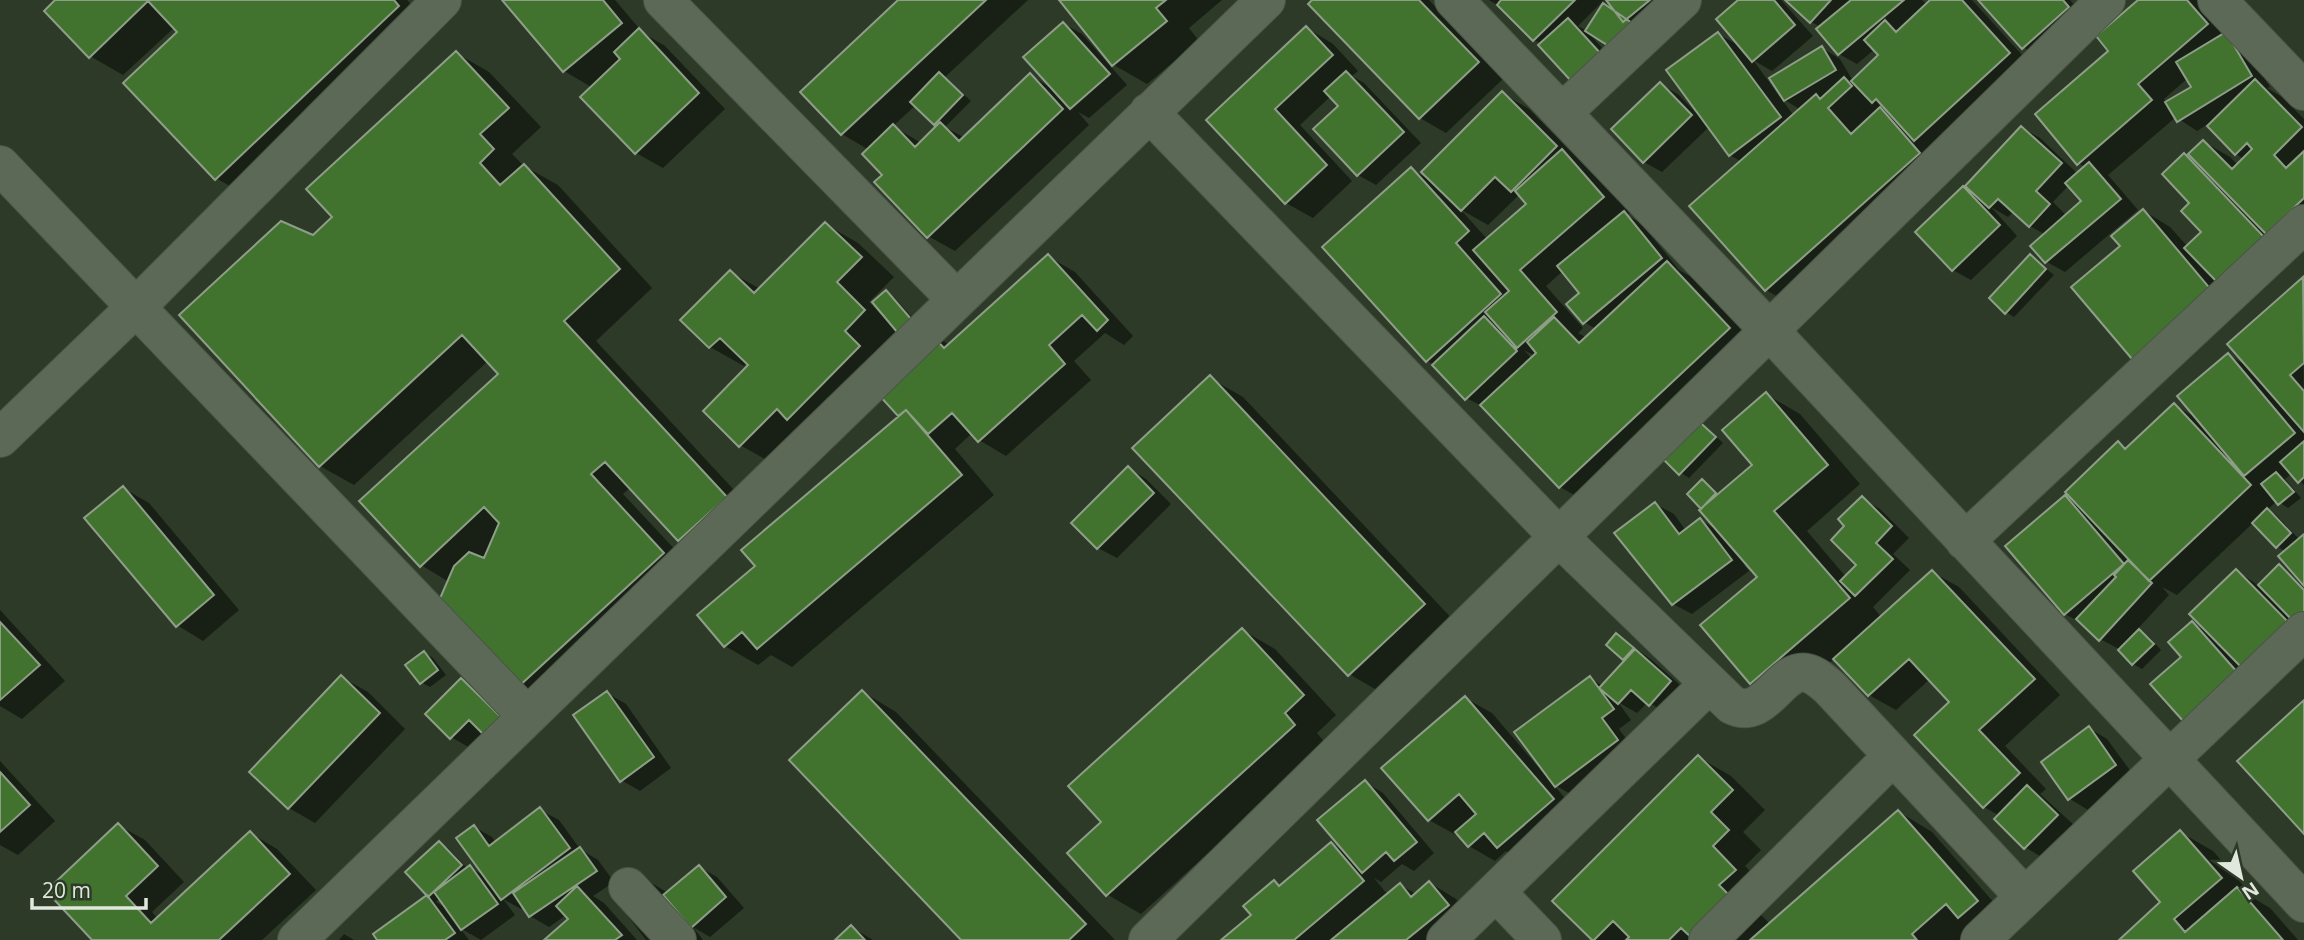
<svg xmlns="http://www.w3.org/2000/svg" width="2304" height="940" font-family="'Open Sans',sans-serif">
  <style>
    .shadow { fill: #0007; fill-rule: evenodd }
    .building { fill: #42732e; stroke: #8e9e89; stroke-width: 2 }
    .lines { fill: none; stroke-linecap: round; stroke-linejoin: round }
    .minor-casing { stroke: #4a5546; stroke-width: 40 }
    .minor { stroke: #5b6956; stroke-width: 38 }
  </style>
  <rect width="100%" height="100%" fill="#2d3a28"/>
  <path class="shadow" d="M57 0H407L431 25 249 197 216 178 179 32 175 27 123 75 90 56Z
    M505 0H615L643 33 665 46 725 109 663 168 636 153 583 97 593 88 564 71Z
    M901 0H1028L945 77 971 101 945 127 965 138 1030 75 1053 89 1064 24 1082 34 1127 85 1089 118 1078 112 1089 125 955 251 928 236 869 150 842 134ZM916 105 939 126 921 143 893 126Z
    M1061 0H1222L1189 28 1199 41 1147 84 1114 65Z
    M1315 0H1429L1504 78 1446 133 1420 118Z
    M1489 0H1604L1578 26 1587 31 1619 67 1542 44 1534 40 1504 9Z
    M1608 0H1682L1642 31 1620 16Z
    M1741 0H1781L1813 36 1772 71 1753 60 1794 116 1801 110 1780 97 1822 48 1840 59 1853 81 1881 55 1875 49 1857 64 1839 54 1821 27 1811 22 1788 0H1922L1927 5 1932 0H1972L2035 69 1799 309 1766 290 1742 162 1730 155 1709 127 1662 172 1644 162 1660 84 1679 95 1696 113 1698 111 1718 34 1742 47Z
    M1981 0H2070L2086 18 2041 58 2023 47Z
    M2141 0H2199L2244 45 2270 87 2267 88 2282 97 2304 119V238L2215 280 2238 307 2122 246 2144 211 2170 227 2188 247 2204 232 2191 203 2184 155 2198 163 2204 142 2230 157 2238 165 2244 159 2236 154 2208 124 2197 131 2176 117 2108 175 2138 210 2065 272 2047 262 2033 246 2046 235 2030 226 2014 211 2008 217 1991 207 2017 236 1971 280 1953 270 1963 188 1976 195 2022 128 2040 138 2078 174 2085 167 2078 163 2111 51ZM2188 78 2193 88 2167 103 2164 99ZM2069 185 2084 202 2067 216 2053 202Z
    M1307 28 1333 44 1358 71 1352 76 1364 83 1421 143 1376 185 1358 175 1341 106 1331 96 1300 125 1352 181 1313 218 1286 203 1209 120Z
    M456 53 489 72 541 127 512 154 524 166 558 185 652 288 596 341 759 517 713 559 679 540 631 487 623 494 696 572 551 706 518 687 449 582 421 565 500 374 488 361 354 485 320 466 313 237 334 217Z
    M1502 93 1529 109 1582 163 1589 167 1630 213 1627 215 1642 224 1679 270 1700 282 1762 348 1594 506 1560 487 1486 408 1466 398 1435 365 1427 361 1411 169 1431 181ZM1519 195 1528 204 1488 240 1460 209 1488 225ZM1563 271 1581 293 1584 322 1596 329 1587 338 1578 333 1583 328 1546 286ZM1524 350 1535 356 1532 359Z
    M825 224 858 243 894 277 869 302 881 314 887 292 895 298 919 325 897 330 877 350 891 365 928 332 950 345 1049 257 1075 272 1133 336 1124 345 1105 333 1074 361 1091 380 1006 456 979 440 972 433 955 449 994 495 792 667 771 655 758 665 725 646 699 616 757 567 900 416 873 386 774 464 740 445 750 365 747 362 744 366 710 347 683 320 730 272 760 289Z
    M2030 256 2054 275 2014 317 2006 312Z
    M2303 279 2304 485 2292 473 2285 479 2301 498 2288 508 2277 501 2267 510 2276 515 2300 540 2304 536V583L2286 552 2277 546 2254 522 2177 595 2162 587 2169 595 2131 636 2133 638 2140 632 2149 637 2161 650 2142 669 2133 664 2119 649 2100 639 2085 625 2065 614V497L2078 505 2118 443 2128 449 2174 405 2195 417 2228 355 2249 367 2229 344Z
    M1210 378 1243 397 1457 624 1382 693 1349 674Z
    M1767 395 1800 414 1860 484 1807 531 1846 577 1858 565 1847 526 1862 499 1880 509 1909 538 1893 554 1910 570 1873 607 1882 618 1932 572 1959 587 2060 695 2005 746 2046 789 2040 794 2075 826 2043 858 2025 847 2000 816 1984 807 1917 735 1952 702 1930 679 1896 710 1869 695 1835 658 1784 702 1751 683 1759 577 1747 563 1744 565 1749 571 1692 614 1673 604 1655 504 1674 514 1686 531 1701 520 1717 530 1702 511 1703 481 1720 495 1755 465Z
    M1693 418 1702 423 1723 443 1689 478 1681 473Z
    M1128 468 1146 479 1171 504 1117 558 1098 548 1073 523Z
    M123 488 149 503 239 610 203 641 177 625Z
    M2279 567 2288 572 2304 588V626L2255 684 2183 657 2192 623 2207 632 2237 571 2259 586Z
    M0 610 65 681 22 719 0 706Z
    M1242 630 1275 649 1336 715 1317 733 1327 745 1141 914 1108 895 1069 853 1104 822Z
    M1617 635 1653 661 1689 693 1669 715 1648 702 1637 713 1618 702 1631 720 1619 729 1635 751 1574 796 1553 784 1579 815 1524 862 1506 851 1495 861 1469 846 1458 833 1456 835 1429 820 1465 698 1492 713 1545 775 1590 678 1603 686 1627 660 1624 658Z
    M425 653 433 658 446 675 430 687 421 682Z
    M341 677 368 692 405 729 315 823 289 808Z
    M462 680 480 690 518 728 470 748 451 737Z
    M863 692 896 712 1115 940H964Z
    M607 693 626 704 671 768 640 791 621 780Z
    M2089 728 2107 739 2134 776 2088 810 2070 799 2043 762Z
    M1698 757 1731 776 1765 810 1743 832 1761 850 1745 866 1768 889 1751 905 1770 924 1899 812 1932 832 2010 921 1975 926 1959 940H1594L1555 901Z
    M0 761 55 821 18 855 0 845Z
    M1365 782 1383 793 1434 853 1414 871 1402 864 1381 882 1374 878 1388 895 1400 885 1416 894 1430 883 1456 899 1474 921 1451 940H1223L1253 915 1274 882 1281 886 1331 844 1347 853Z
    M540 810 559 820 580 849 598 860 614 882 593 896 604 903 637 940H547L570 919 566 915 549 927 530 916 524 906 521 909 503 899 515 915 481 940 460 928 469 940H380L375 934 430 895 408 872 439 843 448 848 468 869 470 868 487 877 474 827 492 837 496 843ZM440 898 448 909 436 902Z
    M118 825 145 840 184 882 152 912 158 919 250 833 277 849 316 890 262 940H95Z
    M2180 832 2213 851 2255 899 2270 908 2298 940H2121L2163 902Z
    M699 867 717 877 744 908 710 937 693 927 703 940H646L618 903 648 881 668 893Z
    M851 927 873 940H838Z
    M344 934 354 940H339Z"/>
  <path class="building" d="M55 0H394L399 6 215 180 123 83 177 32 148 1 89 58 44 11Z
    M502 0H603L622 23 563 72Z
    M898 0H986L841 135 800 92Z
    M1059 0H1166L1156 8 1167 21 1112 66Z
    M1312 0H1419L1479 62 1419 119 1308 4Z
    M1501 0H1575L1533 41 1497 5Z
    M1606 0H1650L1623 22Z
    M1738 0H1774L1795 25 1752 62 1716 19Z
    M1785 0H1831L1810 23Z
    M1851 0H1904L1838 55 1816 29Z
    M1930 0H1962L2010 53 1914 141 1876 99 1872 103 1851 81 1878 55 1864 40 1885 20 1896 32Z
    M1978 0H2063L2069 7 2022 49Z
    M2138 0H2187L2208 24 2138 84 2152 100 2077 165 2035 114 2108 51 2096 36Z
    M1603 3 1632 23 1615 50 1585 31Z
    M1568 18 1602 55 1572 82 1538 45Z
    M1063 22 1110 74 1070 109 1023 57Z
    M1306 26 1333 55 1275 109 1327 165 1285 204 1206 120Z
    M639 28 699 93 635 154 580 97 620 59 614 52Z
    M1718 32 1781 117 1729 156 1666 70Z
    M2226 32 2252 76 2177 122 2165 102 2191 87 2176 62Z
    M1822 46 1836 70 1784 101 1769 78Z
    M456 51 509 108 480 134 494 149 480 163 500 185 524 164 620 269 564 321 727 497 678 541 605 462 591 474 664 553 517 688 438 603 454 566 469 552 484 558 499 523 484 507 420 567 359 501 498 374 462 335 319 467 179 315 281 221 313 235 332 217 306 189Z
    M1346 71 1404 132 1357 176 1313 129 1338 106 1324 91Z
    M939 72 963 95 934 125 910 102Z
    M1030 73 1063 109 927 238 874 182 882 175 862 154 893 124 915 147 940 122 959 141Z
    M1844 77 1852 86 1828 108 1851 134 1880 107 1920 153 1765 291 1689 206 1816 94 1820 99Z
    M2255 79 2302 127 2274 155 2286 168 2304 151V198L2266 234 2188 154 2203 140 2232 169 2252 149 2247 143 2235 155 2207 126Z
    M1660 82 1692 115 1643 163 1611 129Z
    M1502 91 1557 146 1511 192 1495 177 1461 211 1421 172Z
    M2021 126 2062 163 2036 191 2050 204 2029 227 1998 199 1989 208 1965 186Z
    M1562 149 1604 197 1520 270 1557 312 1517 348 1485 312 1509 291 1473 250 1526 204 1515 191Z
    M2184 153 2265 238 2218 283 2184 248 2201 232 2181 211 2189 203 2162 174Z
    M2089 162 2121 199 2045 263 2030 246 2081 201 2065 183Z
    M1411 167 1469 231 1456 243 1501 294 1426 362 1322 247Z
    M1963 186 2000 225 1952 271 1915 232Z
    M2143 209 2213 292 2132 359 2071 287 2120 246 2111 236Z
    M1624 211 1662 258 1583 324 1566 304 1579 293 1557 266Z
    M825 222 862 257 837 282 865 310 845 331 860 346 787 420 777 409 739 447 703 411 748 365 720 338 709 348 680 320 730 270 754 293Z
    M1048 254 1108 320 1097 331 1082 315 1049 345 1065 364 978 442 952 413 928 434 906 410 898 416 868 383 927 330 944 348Z
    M2030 254 2046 269 2005 314 1989 298Z
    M1667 261 1730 328 1559 488 1480 405 1536 353 1527 342 1554 317 1579 343Z
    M2303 277 2304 363 2290 375 2304 391V432L2227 344Z
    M886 290 911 319 897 332 872 302Z
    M1484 316 1517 351 1465 400 1432 365Z
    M2228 353 2295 433 2244 476 2177 396Z
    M1210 375 1425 604 1348 676 1132 448Z
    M1766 392 1828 465 1774 511 1850 598 1750 684 1700 625 1757 577 1699 510 1752 465 1722 430Z
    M2174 403 2251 485 2149 581 2065 492 2118 441 2125 449Z
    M906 410 962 475 757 649 742 632 724 647 697 615 755 566 741 550Z
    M1693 416 1716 437 1679 475 1657 453Z
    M2304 441V477L2298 483 2280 462Z
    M1128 466 1154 493 1097 549 1071 523Z
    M2276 472 2294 492 2278 505 2261 484Z
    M1702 479 1716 493 1701 509 1687 494Z
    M123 486 214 595 176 627 84 518Z
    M2065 495 2124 564 2064 615 2005 546Z
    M1862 496 1892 526 1876 543 1893 559 1855 596 1840 581 1856 565 1831 540 1844 526 1838 519Z
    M1655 502 1679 534 1700 518 1732 560 1672 605 1614 533Z
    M2267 508 2291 533 2276 548 2252 523Z
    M2304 534V586L2278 556Z
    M2128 560 2152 583 2099 641 2076 619 2116 577 2114 575Z
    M2279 564 2304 590V618L2297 625 2258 585Z
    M2236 569 2292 626 2245 671 2189 614Z
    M1932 570 2035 679 1979 730 2020 773 1983 808 1914 735 1949 702 1909 659 1868 696 1833 659Z
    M2192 621 2238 673 2184 722 2150 684 2181 657 2168 642Z
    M0 622 40 665 0 700Z
    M1242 628 1304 695 1285 713 1295 725 1106 896 1067 853 1101 822 1068 786Z
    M2139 629 2154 644 2132 665 2118 650Z
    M1616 633 1634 648 1623 660 1606 645Z
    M1635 649 1671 681 1649 706 1631 690 1618 704 1599 688Z
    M424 651 438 670 420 684 405 665Z
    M341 675 380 713 288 809 249 772Z
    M1590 676 1614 709 1602 718 1618 740 1555 787 1514 732Z
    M461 678 501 717 483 734 469 720 450 739 425 714Z
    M862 690 1086 924 1069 940H961L789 760Z
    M607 691 654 757 620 782 573 715Z
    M1465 696 1554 799 1497 848 1484 833 1468 847 1455 832 1476 814 1459 794 1428 821 1381 768Z
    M2304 700V834L2237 761Z
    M2089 726 2116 765 2068 800 2041 762Z
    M1698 755 1733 790 1711 812 1729 830 1713 846 1736 870 1719 885 1736 902 1694 940 1681 928 1669 940H1626L1629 937 1613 921 1594 940H1592L1552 901Z
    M0 772 30 805 0 832Z
    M1365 780 1417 842 1394 861 1386 852 1362 873 1317 820Z
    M2027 785 2058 815 2024 849 1994 819Z
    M540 807 570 848 501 900 456 838 474 825 489 846Z
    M1898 810 1978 901 1958 918 1946 904 1912 934 1917 940H1750Z
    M118 823 158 866 126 896 151 923 250 831 290 874 219 940H92L46 891Z
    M2180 830 2222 878 2174 919 2185 932 2237 887 2283 940H2119L2160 902 2133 871Z
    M439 841 462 865 428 897 405 872Z
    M1331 842 1364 881 1294 940H1221L1251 915 1243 906 1274 880 1279 886Z
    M580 847 597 871 529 917 513 893Z
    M470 865 498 904 461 930 434 892Z
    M699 865 726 897 691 928 663 895Z
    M1429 881 1449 905 1406 940H1331L1400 883 1411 897Z
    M577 886 622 935 615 940H544L568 919 556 906Z
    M427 895 455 933 445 940H377L373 934Z
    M851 925 865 940H835Z"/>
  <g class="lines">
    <g class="minor-casing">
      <path id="minor" d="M663 0 956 299
        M1454 0 1770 331 2304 903
        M2217 0 2304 91
        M1149 112 1559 537 1732 705C1765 722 1780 667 1807 673 1816 675 1824 683 1830 688L2025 897
        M1563 112 1682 0
        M0 165 527 716
        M0 438 136 307 442 0
        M1965 541 2304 224
        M628 887 677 940
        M1496 892 1542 940
        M297 940 1266 0
        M1148 940 2106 0
        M1446 940 1709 684
        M1708 940 1893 756
        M1980 940 2304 631"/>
    </g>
    <use href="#minor" class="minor"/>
  </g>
  <g transform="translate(2241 877) rotate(146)" stroke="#2d3a28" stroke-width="5" paint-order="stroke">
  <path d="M0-5L12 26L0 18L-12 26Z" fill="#e0e8dd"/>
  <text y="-10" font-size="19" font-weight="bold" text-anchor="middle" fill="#e0e8dd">N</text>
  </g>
  <path d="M32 898v10h114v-10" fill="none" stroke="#e0e8dd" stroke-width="3.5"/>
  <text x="42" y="898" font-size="21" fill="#e0e8dd" stroke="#2d3a28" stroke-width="5" paint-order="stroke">20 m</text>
</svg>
